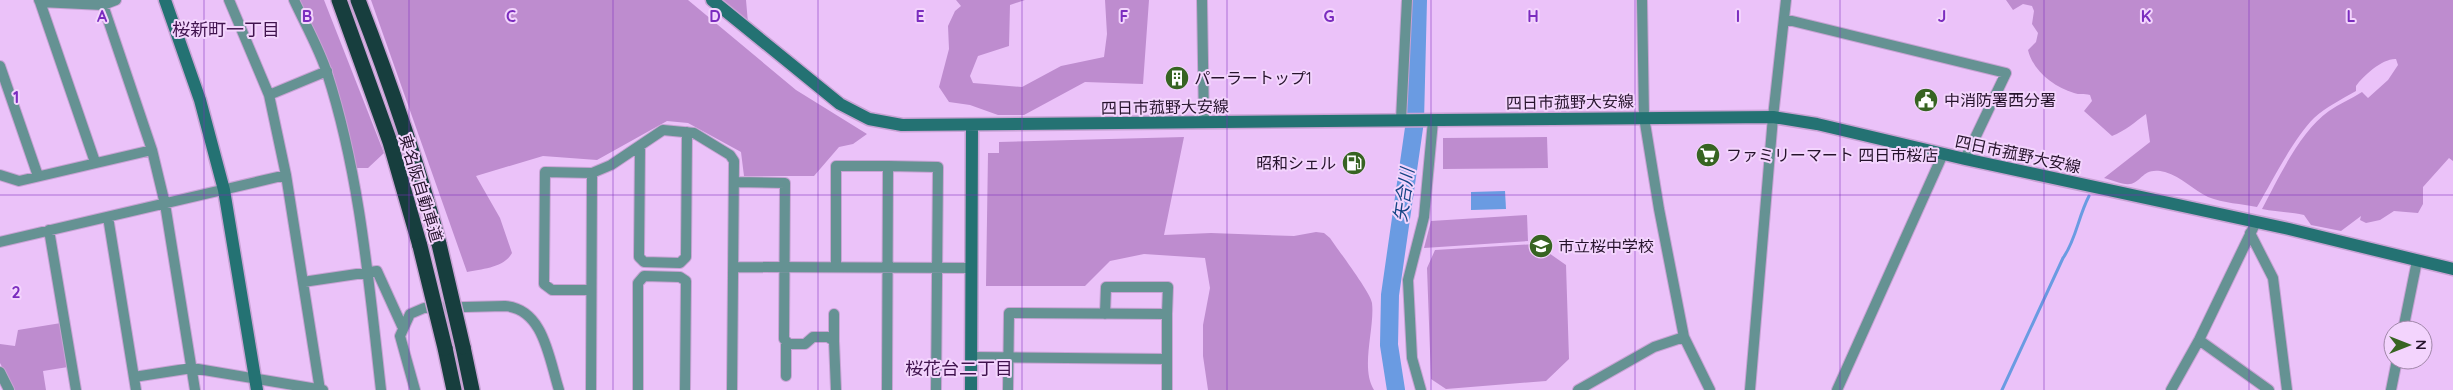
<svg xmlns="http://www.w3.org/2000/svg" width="2453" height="390" font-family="Quicksand,'Noto Sans JP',sans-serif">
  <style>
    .green { fill: #be8ccf }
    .water { fill: #6a9be2 }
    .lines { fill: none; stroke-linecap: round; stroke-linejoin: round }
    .stream { stroke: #6a9be2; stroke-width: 3 }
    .river { stroke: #6a9be2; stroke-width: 18 }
    .street-casing { stroke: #c8a2d4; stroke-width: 12 }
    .secondary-casing { stroke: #c8a2d4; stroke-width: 15 }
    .highway-casing { stroke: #c8a2d4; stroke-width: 18 }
    .street { stroke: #659293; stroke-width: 10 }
    .secondary { stroke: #247273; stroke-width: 12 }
    .highway { stroke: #173e3e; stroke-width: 15 }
    .highway-bridge-casing { stroke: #c8a2d4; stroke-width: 18; stroke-linecap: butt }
    .highway-bridge { stroke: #173e3e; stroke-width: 15 }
    .grid { fill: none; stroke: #7b2cbf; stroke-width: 1; stroke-opacity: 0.55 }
    .labels { text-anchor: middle; stroke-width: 4; stroke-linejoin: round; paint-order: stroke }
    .poi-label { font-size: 16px; fill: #26132c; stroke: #f3d4fd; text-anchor: start }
    .street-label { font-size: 16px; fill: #26132c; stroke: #f3d4fd }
    .neighbourhood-label { font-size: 18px; fill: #40134e; stroke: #f3d4fd }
    .water-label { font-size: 18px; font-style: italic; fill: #154584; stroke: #f3d4fd }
    .grid-label { font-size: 16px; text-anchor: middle; font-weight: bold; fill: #7b2cbf; stroke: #f3d4fd; stroke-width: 4; stroke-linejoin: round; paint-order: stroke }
  </style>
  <rect width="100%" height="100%" fill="#ebc2f9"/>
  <path class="green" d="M299 0H324L384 153 368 168H356L332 69Z
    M371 0H688L796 90 867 134 853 144 839 147 814 176H744L741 152 688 123 667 121 597 160 543 156 476 176 500 218 512 253C504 268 482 269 467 272Z
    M720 0H746L748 23Z
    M956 0H1025L1010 5 1009 46 978 56 970 76 973 83 1022 87 1061 66 1104 57 1107 34 1105 0H1149L1143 84 1085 82 1024 115H998L970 105 949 102 939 87 949 49 948 26 955 11 961 6Z
    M2006 0H2453V161L2449 158 2423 187V204L2418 213 2394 211 2380 220 2366 223 2360 220 2361 216 2341 231 2311 225 2304 215C2289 212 2277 212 2262 209 2278 179 2300 131 2329 111 2339 104 2351 99 2362 92L2368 98 2388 80 2398 65 2396 59C2383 58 2363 76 2356 86V91C2342 99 2326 107 2314 118 2293 139 2273 180 2257 207 2242 204 2223 203 2208 197 2193 190 2182 177 2165 172 2143 166 2142 182 2130 184 2123 185 2112 180 2104 178L2150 142 2146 114C2135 122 2125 131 2112 136L2084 111 2092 101 2090 95C2084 93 2079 95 2074 93 2054 87 2033 71 2028 50L2036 42 2038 33 2032 24 2034 11 2032 6 2023 4 2013 10Z
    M1184 137 1164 235 1211 233 1294 236 1316 232 1324 233 1330 238C1338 250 1371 293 1372 303 1375 328 1360 368 1374 390H1208L1203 356V325L1210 288 1205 258 1144 254 1110 261 1085 286H986L988 153H999V142Z
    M1547 137 1548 168 1443 169V138Z
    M1527 215 1528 241 1424 248 1431 221Z
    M1536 244 1566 265 1569 359 1546 381 1446 389 1431 379 1427 268 1435 250Z
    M61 323 68 367 43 371 46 390H14L0 363V344L15 346 18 330Z"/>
  <path class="water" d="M1505 191 1506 209 1471 210V192Z"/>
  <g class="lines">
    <path class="stream" d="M2002 390 2063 258C2076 240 2078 217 2089 196"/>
    <path class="river" d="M1396 390 1389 345 1390 295 1415 121 1418 0"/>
    <g class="street-casing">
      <path id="street" d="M39 0 40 2 103 5 116 0
        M229 0 269 95 286 175 320 390
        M294 0C305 24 319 48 327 73 360 175 369 284 381 390
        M1202 0 1204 123
        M1642 0 1644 117 1659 209 1684 337 1710 390
        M40 2 95 162
        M103 5 152 150 165 204 195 390
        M1784 19 2006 73 1965 159
        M0 66 38 176
        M269 95 327 71
        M1401 120 1407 0
        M640 147 639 257 644 262 680 263 686 257 687 132
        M0 175 19 181 152 150
        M734 182 785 183 784 339 789 344H805L813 337H828L834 341 836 390
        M108 217 136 390
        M49 230 76 390
        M2250 233 2273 278 2287 390
        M0 242 286 175
        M733 267 972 268
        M836 267V166H888
        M303 282 377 271 402 326
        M591 290H552L544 284 545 172 592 173
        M2403 330 2417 261
        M2199 340 2269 390
        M834 341V314
        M971 357 1167 359V390
        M1167 359V314
        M0 372 9 390
        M786 376V342
        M134 377 192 368 323 390
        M415 390 400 336 410 314 424 308 505 306C544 309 549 359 559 390
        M591 390 592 173 611 165 663 130 694 133 730 155 734 161 732 390
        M638 390V283L644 276 680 277 686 281 685 390
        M887 390 888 166 938 167 936 390
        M1008 390 1009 313 1167 314 1168 287H1106L1105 314
        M1421 390 1412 358 1408 280 1424 217 1433 121
        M1578 390 1654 347 1684 337
        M1750 390 1773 117 1786 0
        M1837 390 1943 154
        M2171 390 2199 340 2256 222
        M2391 390 2397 360"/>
    </g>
    <g class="secondary-casing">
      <path id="secondary" d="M165 0 200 100 224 190 257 390
        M712 0 840 104 869 119 902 125 1773 117 1817 124 1965 159 2289 229 2453 269
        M971 390 972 125"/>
    </g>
    <g class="highway-casing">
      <path id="highway" d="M339 0 390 142 420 246
        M358 0C389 80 417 161 439 244
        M463 347 472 390
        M445 348 454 390"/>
    </g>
    <use href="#street" class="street"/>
    <use href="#secondary" class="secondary"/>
    <use href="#highway" class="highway"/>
    <g class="highway-bridge-casing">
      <path id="highway-bridge" d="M439 244 463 347
        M420 246 445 348"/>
    </g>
    <use href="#highway-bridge" class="highway-bridge"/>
  </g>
  <path class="grid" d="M204 0V390M409 0V390M613 0V390M818 0V390M1022 0V390M1227 0V390M1431 0V390M1635 0V390M1840 0V390M2044 0V390M2249 0V390M0 195H2453"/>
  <defs>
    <g id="building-disc" transform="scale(1.25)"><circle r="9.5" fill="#376422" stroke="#f3d4fd"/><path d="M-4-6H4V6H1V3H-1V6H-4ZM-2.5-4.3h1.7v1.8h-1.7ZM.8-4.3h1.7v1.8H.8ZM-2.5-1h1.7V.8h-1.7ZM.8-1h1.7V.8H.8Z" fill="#fff"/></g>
    <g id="civic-disc" transform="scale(1.25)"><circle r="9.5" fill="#376422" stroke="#f3d4fd"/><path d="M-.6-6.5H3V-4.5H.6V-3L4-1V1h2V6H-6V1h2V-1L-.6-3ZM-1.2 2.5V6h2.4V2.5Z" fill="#fff"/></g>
    <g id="supermarket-disc" transform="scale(1.25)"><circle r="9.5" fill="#376422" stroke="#f3d4fd"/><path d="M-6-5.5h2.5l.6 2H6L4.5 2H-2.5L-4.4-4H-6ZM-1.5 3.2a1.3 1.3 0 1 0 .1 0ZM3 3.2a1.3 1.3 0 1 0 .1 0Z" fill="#fff"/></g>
    <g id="fuel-disc" transform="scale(1.25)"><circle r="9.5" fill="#376422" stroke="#f3d4fd"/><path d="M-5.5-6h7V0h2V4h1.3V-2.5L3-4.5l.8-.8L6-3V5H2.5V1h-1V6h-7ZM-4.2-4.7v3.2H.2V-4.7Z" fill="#fff"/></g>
    <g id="school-disc" transform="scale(1.25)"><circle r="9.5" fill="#376422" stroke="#f3d4fd"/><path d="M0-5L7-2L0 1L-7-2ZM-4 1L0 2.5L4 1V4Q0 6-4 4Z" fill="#fff"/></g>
  </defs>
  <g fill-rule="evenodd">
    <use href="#building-disc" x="1177" y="78"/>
    <use href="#civic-disc" x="1926" y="100"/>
    <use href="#supermarket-disc" x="1708" y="155"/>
    <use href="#fuel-disc" x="1354" y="163"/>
    <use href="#school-disc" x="1541" y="246"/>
  </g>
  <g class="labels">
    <g class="poi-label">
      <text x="1194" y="84">パーラートップ1</text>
      <text x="1944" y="106">中消防署西分署</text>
      <text x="1726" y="161">ファミリーマート 四日市桜店</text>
      <text x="1336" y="169" text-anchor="end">昭和シェル</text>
      <text x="1558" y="252">市立桜中学校</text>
    </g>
    <g class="street-label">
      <text transform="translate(1570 102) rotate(-1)" y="6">四日市菰野大安線</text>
      <text transform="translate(1165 107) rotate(-1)" y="6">四日市菰野大安線</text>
      <text transform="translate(2018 154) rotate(12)" y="6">四日市菰野大安線</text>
      <text transform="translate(421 188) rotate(73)" y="6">東名阪自動車道</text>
    </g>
    <g class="neighbourhood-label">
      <text x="226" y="36">桜新町一丁目</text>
      <text x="959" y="375">桜花台二丁目</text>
    </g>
    <g class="water-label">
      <text transform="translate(1404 195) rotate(-82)" y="6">矢合川</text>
    </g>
  </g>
  <g class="grid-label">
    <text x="102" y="22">A</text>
    <text x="307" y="22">B</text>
    <text x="511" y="22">C</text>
    <text x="715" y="22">D</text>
    <text x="920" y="22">E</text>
    <text x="1124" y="22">F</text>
    <text x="1329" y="22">G</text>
    <text x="1533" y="22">H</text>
    <text x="1738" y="22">I</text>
    <text x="1942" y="22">J</text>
    <text x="2146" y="22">K</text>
    <text x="2351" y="22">L</text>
    <text x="16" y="103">1</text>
    <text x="16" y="298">2</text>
  </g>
  <g transform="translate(2408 345) rotate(90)"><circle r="24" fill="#f3d4fd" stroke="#a187a9"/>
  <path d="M0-4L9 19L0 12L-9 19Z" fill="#376422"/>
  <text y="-8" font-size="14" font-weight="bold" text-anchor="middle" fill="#26132c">N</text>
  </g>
</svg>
